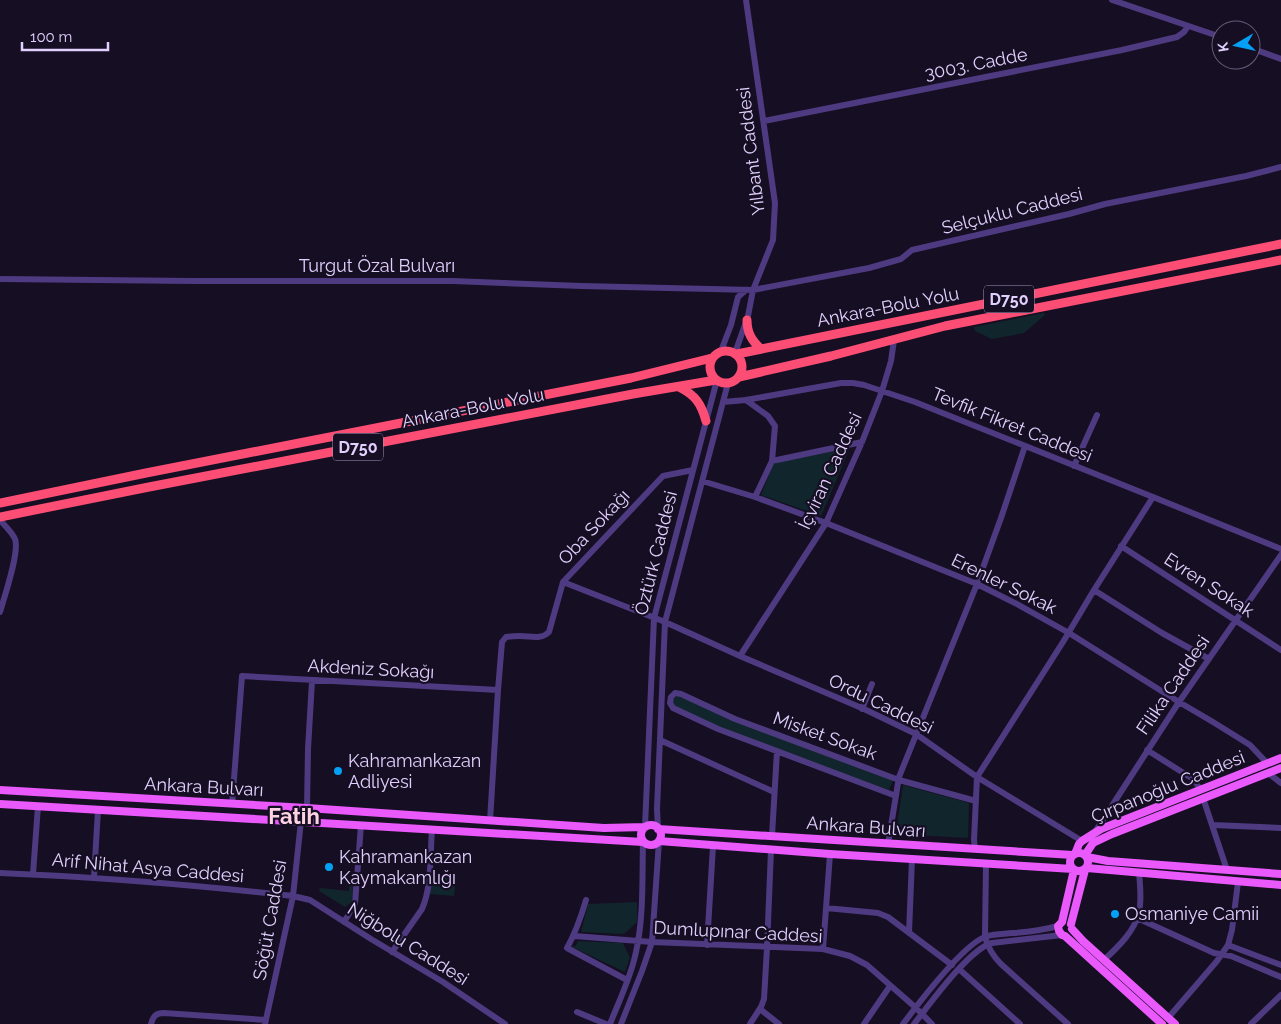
<svg xmlns="http://www.w3.org/2000/svg" width="1281" height="1024" font-family="Raleway,sans-serif">
  <style>
    .green { fill: #11262c }
    .lines { fill: none; stroke-linecap: round; stroke-linejoin: round }
    .minor { stroke: #4e3a80; stroke-width: 6 }
    .major { stroke: #e959fc; stroke-width: 8 }
    .highway { stroke: #fc4d74; stroke-width: 9 }
    .poi-dot { fill: #04a0f6; stroke: #160e22; stroke-width: 2 }
    .labels { text-anchor: middle; stroke-width: 4.5; stroke-linejoin: round; paint-order: stroke }
    .shield { fill: #160e22; stroke: #a496bc; stroke-width: 1 }
    .shield-label { font-size: 16px; font-weight: bold; fill: #e1d0fe }
    .street-label { font-size: 18px; fill: #e1d0fe; stroke: #160e22 }
    .poi-label { font-size: 18px; fill: #e1d0fe; stroke: #160e22; text-anchor: start }
    .district-label { font-size: 22px; font-weight: bold; fill: #fed2e3; stroke: #160e22 }
  </style>
  <rect width="100%" height="100%" fill="#160e22"/>
  <path class="green" d="M1044 313 1045 315 1024 333 992 339 975 331 974 327Z
    M850 448 821 516 761 495 773 465 778 462Z
    M677 696 893 780 889 790C816 764 743 739 674 707L672 700Z
    M903 785 969 803 968 838 896 834Z
    M431 875 456 877 454 896 430 894Z
    M350 881 354 882 352 902 345 907 319 891 320 888 349 891Z
    M637 902V922L624 934 581 932 588 904Z
    M578 941 623 943 630 958 625 972 572 947 573 945 575 947Z"/>
  <g class="lines">
    <path class="minor" d="M1112 0 1221 37
      M1251 48 1281 59
      M764 121 1122 50 1177 37 1184 32 1188 26
      M0 279 193 281H453L582 286 753 290 869 268 901 259 912 250 1069 214 1105 204 1246 176 1281 167
      M721 351 731 325 738 297 746 290
      M735 353 748 316 753 290 773 240 775 203 746 0
      M746 400 768 416 775 426 772 461 755 497
      M723 402 746 400 841 383H853L864 385 915 402 1153 497 1281 549
      M772 461 862 442
      M1074 466 1097 415
      M702 481 755 497 826 523 977 584 1017 604 1069 633 1179 702 1213 722 1250 745 1267 763
      M0 520C5 526 12 532 15 539 20 551 4 598 0 612
      M1121 546 1281 650
      M563 582 665 622 740 656 864 709 916 734 977 777 1082 841
      M1094 590 1162 633 1209 659
      M740 656 826 523 862 442 882 391 891 361 894 340
      M862 709 872 684
      M660 740 774 792
      M1147 750 1193 779 1201 790
      M1268 773 1281 783
      M896 796 718 729 673 708 670 703 671 697 675 693 681 694 735 719 899 780 976 801
      M1203 798 1227 870
      M232 804 242 676 498 690
      M307 808 308 749 312 681
      M490 821 498 690 502 642 506 637C511 636 515 636 520 636 531 636 541 640 549 632L563 582 663 476 693 470
      M1213 825 1281 828
      M645 827 654 618 717 380
      M658 829 657 809 665 622 728 383
      M1095 832 1179 702 1281 555
      M772 836 777 751
      M888 844 899 777 977 584 1001 518 1025 446
      M975 848 974 840 977 777 1063 642 1094 590 1153 497
      M986 863 985 937C988 948 993 956 1001 964L1068 1024
      M0 873C98 877 195 885 293 896L310 900 371 939 443 982 505 1024
      M33 874 38 806
      M94 877 98 810
      M586 900C581 917 576 932 567 948L627 980
      M826 908 878 913 888 917 952 965
      M1137 918 1214 953 1231 956 1281 977
      M344 922 355 904 361 825
      M909 933 912 859
      M574 936 652 942 823 949 850 956 867 965 915 1007 932 1024
      M707 945 713 846
      M1228 945 1281 965
      M823 949 830 854
      M392 952 422 909C432 887 430 854 432 829
      M1104 960C1118 947 1135 931 1139 912 1142 899 1140 885 1139 872
      M959 969 1020 1024
      M760 1009 779 1024
      M577 1012 606 1024
      M1168 1018 1217 961 1228 945 1232 930 1238 882
      M151 1024C153 1016 156 1013 164 1013L266 1020
      M265 1024 293 896 301 821
      M610 1024C619 1001 631 977 636 952 644 916 642 878 643 842
      M621 1024 642 971 652 942 659 841
      M750 1024 761 1007 764 999 767 948 771 850
      M864 1024 890 986
      M903 1024C918 1004 964 943 987 936 995 934 1004 934 1013 933 1029 932 1043 930 1058 926
      M914 1024C930 1004 969 949 992 943L1062 935
      M1251 1024 1281 995"/>
    <path class="major" d="M0 790 307 808 604 828 645 827
      M0 804 643 842
      M641 835a10 10 0 1 1 20 0a10 10 0 1 1-20 0Z
      M658 829 1073 855
      M659 841 830 854 1073 869
      M1070 862a9 9 0 1 1 18 0a9 9 0 1 1-18 0Z
      M1075 854 1079 844 1082 841 1101 829 1281 758
      M1085 855 1093 843 1112 834 1281 768
      M1087 857 1108 861 1281 874
      M1087 868 1281 885
      M1074 870 1062 922 1058 926 1059 931 1062 935 1065 936 1162 1024
      M1071 924 1085 870
      M1072 929 1083 941 1175 1024"/>
    <path class="highway" d="M747 320C747 333 752 341 761 349
      M710 367a16 16 0 1 1 32 0a16 16 0 1 1-32 0Z
      M737 354 1281 244
      M739 377 831 356 945 326 1281 260
      M679 387C695 395 701 403 706 421
      M0 503 146 473 631 378 712 358
      M0 517 149 487 633 394 716 380"/>
  </g>
  <g class="poi-dot">
    <circle cx="338" cy="771" r="5"/>
    <circle cx="329" cy="867" r="5"/>
    <circle cx="1115" cy="914" r="5"/>
  </g>
  <g class="labels">
    <g class="shield">
      <rect x="984" y="285.5" width="50" height="27" rx="4"/>
      <rect x="333" y="433.5" width="50" height="27" rx="4"/>
    </g>
    <g class="shield-label">
      <text x="1009" y="305">D750</text>
      <text x="358" y="453">D750</text>
    </g>
    <g class="street-label">
      <text transform="translate(976 64) rotate(-11)" y="6">3003. Cadde</text>
      <text transform="translate(751 151) rotate(-97)" y="6">Yılbant Caddesi</text>
      <text transform="translate(1012 211) rotate(-14)" y="6">Selçuklu Caddesi</text>
      <text x="377" y="272">Turgut Özal Bulvarı</text>
      <text transform="translate(888 307) rotate(-11)" y="6">Ankara-Bolu Yolu</text>
      <text transform="translate(473 408) rotate(-11)" y="6">Ankara-Bolu Yolu</text>
      <text transform="translate(1012 425) rotate(22)" y="6">Tevfik Fikret Caddesi</text>
      <text transform="translate(830 471) rotate(-65)" y="6">İçviran Caddesi</text>
      <text transform="translate(594 527) rotate(-47)" y="6">Oba Sokağı</text>
      <text transform="translate(656 553) rotate(-76)" y="6">Öztürk Caddesi</text>
      <text transform="translate(1004 584) rotate(26)" y="6">Erenler Sokak</text>
      <text transform="translate(1209 585) rotate(33)" y="6">Evren Sokak</text>
      <text transform="translate(371 669) rotate(3)" y="6">Akdeniz Sokağı</text>
      <text transform="translate(1173 685) rotate(-56)" y="6">Filika Caddesi</text>
      <text transform="translate(881 704) rotate(26)" y="6">Ordu Caddesi</text>
      <text transform="translate(825 736) rotate(20)" y="6">Misket Sokak</text>
      <text transform="translate(204 787) rotate(3)" y="6">Ankara Bulvarı</text>
      <text transform="translate(1168 787) rotate(-22)" y="6">Çırpanoğlu Caddesi</text>
      <text transform="translate(866 827) rotate(4)" y="6">Ankara Bulvarı</text>
      <text transform="translate(148 868) rotate(5)" y="6">Arif Nihat Asya Caddesi</text>
      <text transform="translate(270 920) rotate(-80)" y="6">Söğüt Caddesi</text>
      <text transform="translate(738 932) rotate(3)" y="6">Dumlupınar Caddesi</text>
      <text transform="translate(408 944) rotate(32)" y="6">Niğbolu Caddesi</text>
    </g>
    <g class="poi-label">
      <text x="348" y="767">Kahramankazan<tspan x="348" dy="21">Adliyesi</tspan></text>
      <text x="339" y="863">Kahramankazan<tspan x="339" dy="21">Kaymakamlığı</tspan></text>
      <text x="1125" y="920">Osmaniye Camii</text>
    </g>
    <g class="district-label">
      <text x="294" y="824">Fatih</text>
    </g>
  </g>
  <g transform="translate(1236 45) rotate(261)"><circle r="24" fill="#160e22" stroke="#675c7a"/>
  <path d="M0-4L9 19L0 12L-9 19Z" fill="#04a0f6"/>
  <text y="-8" font-size="14" font-weight="bold" text-anchor="middle" fill="#e1d0fe">K</text>
  </g>
  <path d="M22 42v8h86v-8" fill="none" stroke="#e1d0fe" stroke-width="2.5"/>
  <text x="30" y="42" font-size="15" fill="#e1d0fe" stroke="#160e22" stroke-width="4" paint-order="stroke">100 m</text>
</svg>
